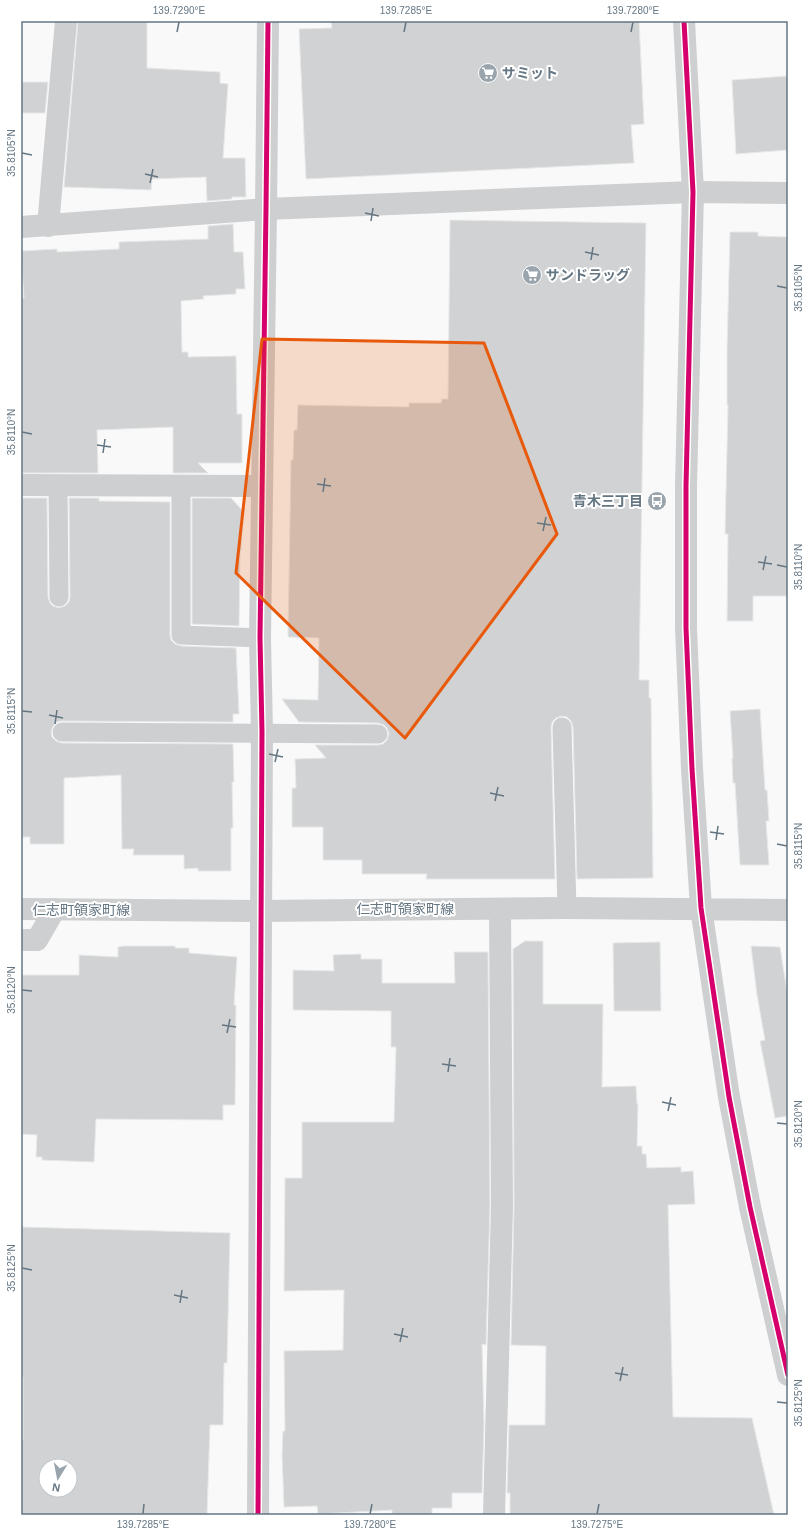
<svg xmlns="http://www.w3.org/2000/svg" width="809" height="1536" font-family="Arial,'Noto Sans JP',sans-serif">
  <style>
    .building { fill: #d0d2d3; stroke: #e8e8e8; fill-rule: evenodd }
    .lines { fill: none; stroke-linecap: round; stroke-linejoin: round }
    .service { stroke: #cecfd0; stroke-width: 19 }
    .minor { stroke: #cecfd0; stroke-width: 22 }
    .tertiary { stroke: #cecfd0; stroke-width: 22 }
    .cycleway-casing { stroke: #fff; stroke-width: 8 }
    .cycleway { stroke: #d6006c; stroke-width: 5 }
    .marked { fill: #e8590c; fill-opacity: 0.2; stroke: #e8590c; stroke-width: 3; stroke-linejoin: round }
    .ticks { fill: none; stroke: #657683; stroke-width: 1.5 }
    .labels { text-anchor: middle; stroke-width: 4; stroke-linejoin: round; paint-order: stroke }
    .poi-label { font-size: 14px; font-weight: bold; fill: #657683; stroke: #fff; text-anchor: start }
    .street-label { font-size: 14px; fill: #657683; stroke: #fff }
    .neatline { fill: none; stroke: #657683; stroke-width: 1.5 }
    .ticks-label { font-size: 10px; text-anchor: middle; fill: #657683 }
  </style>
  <rect width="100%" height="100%" fill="#f9f9f9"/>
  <path class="building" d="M78 21H147V68L220 72V83L228 84 223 158H245L246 197H232V199L207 201 206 177 152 179 151 190 64 187Z
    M331 21H639L644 124 631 125 634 163 306 179 299 29 332 28Z
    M788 76V150L736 154 732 80Z
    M21 82H48L45 113H21Z
    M450 220 646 223 639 680H649V698H651L653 878 577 879 573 727 571 721 567 717 562 716 556 718 552 722 551 727 555 879H426L427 874H362V860H323V827H292V788H296L295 759 326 758 315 745H378L383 744 387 740 389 734 387 728 384 725 378 723 299 722 282 699 318 700 319 638 288 637 291 460H293L294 430H297L298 405 409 407V403H441L442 399H448Z
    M233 224 234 252H243L245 289H236V294L203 296 204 299 181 301 182 352H188V357L236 356 237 414H242V463H198L208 473H173V427L97 430 98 473H21V298H24L21 251 57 249V252L119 249V242L208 239V226Z
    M730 232H758V236L788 237V596H753V621H727L728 534H725L728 405H727V349Z
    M21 498H47L48 597 50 603 53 606 59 608 65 606 69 602 70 597 69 498H99V501L170 502V635L171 640 175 644 181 646 236 648 239 714H233V722L62 721 57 722 53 726 51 732 52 737 56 741 62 743 233 744 234 782H232L233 828H231V871H198V868L184 869V855H133L134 849H122L121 775 64 778V844H30V837H21Z
    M192 498H231L243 511 241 551H240L239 626 192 624Z
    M760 709 765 790H767L769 821H766L769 865H740L735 783H733L732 758H733L730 711Z
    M525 941H543V1004H603L602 1087 636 1086 637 1104H638L637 1146H642V1154H646L647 1168 681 1167V1172L693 1171 695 1204 668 1205 673 1417 752 1418 774 1515H510V1493H507L509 1425H545L546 1346 511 1345 514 1206 513 949Z
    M660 942 661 1011H614L613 943Z
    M124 946H175V948H189V953L237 957 234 1005H236L235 1105H223V1120L96 1119 94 1162 42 1160V1157H36L37 1135 21 1134V975H79V955L118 957V947Z
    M751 946 780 947 788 998V1116L775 1118 760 1041 765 1040 757 995Z
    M454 952H488L490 1206 486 1345 482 1344 484 1425 482 1493H452V1508H432V1515H392V1510L318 1514 317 1506 284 1507 282 1454 283 1431H285L284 1351 343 1350 344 1290 284 1291 285 1178H302V1122H394L396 1047H391V1011L293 1010V970L334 971 333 955 361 954V959H382V983H455Z
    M21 1227 230 1233 227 1363H224L223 1425H210L207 1515H21V1440H23V1377H21ZM46 1466H70V1490H46Z"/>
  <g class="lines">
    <path class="service" d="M58 485 59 597
      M181 485V635L260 638
      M562 727 567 908
      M62 732 378 734"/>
    <path class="minor" d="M48 226 66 21
      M21 227 266 209 693 192 788 193
      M21 485 262 486
      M21 940H37L55 909
      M494 1515 502 1206 500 909"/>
    <path class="tertiary" d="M684 21 693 192 686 486V628L692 769 701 908 729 1097 750 1207 788 1375
      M21 909 260 911 567 908 788 910
      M258 1515 262 732 260 638 266 209 268 21"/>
    <g class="cycleway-casing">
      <path id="cycleway" d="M684 21 693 192 686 486V628L692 769 701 908 729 1097 750 1207 788 1375
        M258 1515 262 732 260 638 266 209 268 21"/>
    </g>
    <use href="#cycleway" class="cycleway"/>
  </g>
  <path class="marked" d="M262 339 484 343 557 534 405 738 236 573Z"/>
  <path class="ticks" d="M177 32 179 22M404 32 406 22M631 32 633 22M22 153 32 155M145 174 158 177M150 183 153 169M365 213 379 216M371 221 373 208M585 252 599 255M591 260 593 247M777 286 787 288M22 432 32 434M97 445 111 447M103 453 105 439M317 484 331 486M323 492 325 478M537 523 551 525M543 531 546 517M758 562 772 564M777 565 787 567M763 570 766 556M22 711 32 712M49 715 63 718M55 724 57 710M269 754 283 757M275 762 278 749M490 793 504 796M495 801 498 787M710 832 724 834M716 840 718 826M777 844 787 846M22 990 32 991M222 1025 236 1027M227 1033 230 1019M442 1064 456 1066M448 1072 450 1058M662 1102 676 1105M668 1111 671 1097M777 1123 787 1124M22 1268 32 1270M174 1295 188 1298M180 1303 182 1290M394 1334 408 1337M400 1342 403 1328M615 1373 628 1375M620 1381 623 1367M777 1402 787 1403M143 1514 144 1504M370 1514 372 1504M597 1514 599 1504"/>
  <defs>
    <g id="supermarket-disc" transform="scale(1)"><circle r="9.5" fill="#99a4ac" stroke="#fff"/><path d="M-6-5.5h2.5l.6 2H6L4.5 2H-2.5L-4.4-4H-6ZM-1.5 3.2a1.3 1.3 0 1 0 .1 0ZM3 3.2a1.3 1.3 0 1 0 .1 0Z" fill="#fff"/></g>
    <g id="bus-disc" transform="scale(1)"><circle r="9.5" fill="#99a4ac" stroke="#fff"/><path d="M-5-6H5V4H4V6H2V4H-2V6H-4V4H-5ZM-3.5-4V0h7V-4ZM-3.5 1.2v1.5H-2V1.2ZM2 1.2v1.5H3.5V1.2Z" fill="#fff"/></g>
  </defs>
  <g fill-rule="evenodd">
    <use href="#supermarket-disc" x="488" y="73"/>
    <use href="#supermarket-disc" x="532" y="275"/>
    <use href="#bus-disc" x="657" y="501"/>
  </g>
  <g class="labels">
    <g class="poi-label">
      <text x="502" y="78">サミット</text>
      <text x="546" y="280">サンドラッグ</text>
      <text x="643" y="506" text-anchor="end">青木三丁目</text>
    </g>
    <g class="street-label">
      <text x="405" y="914">仁志町領家町線</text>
      <text x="81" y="915">仁志町領家町線</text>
    </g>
  </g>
  <rect width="809" height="1536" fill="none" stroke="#ffffff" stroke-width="44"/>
  <g transform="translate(58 1478) rotate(190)"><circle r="19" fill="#ffffff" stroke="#c1c8cd"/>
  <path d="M0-3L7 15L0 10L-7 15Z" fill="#99a4ac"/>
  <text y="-6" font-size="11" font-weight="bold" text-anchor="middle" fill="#657683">N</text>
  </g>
  <rect x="22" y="22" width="765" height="1492" class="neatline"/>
  <g class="ticks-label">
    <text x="179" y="14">139.7290°E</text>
    <text x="406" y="14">139.7285°E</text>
    <text x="633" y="14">139.7280°E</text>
    <text transform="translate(11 153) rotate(-90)" y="4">35.8105°N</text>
    <text transform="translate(798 288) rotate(-90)" y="4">35.8105°N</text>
    <text transform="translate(11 432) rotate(-90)" y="4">35.8110°N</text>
    <text transform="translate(798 567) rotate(-90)" y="4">35.8110°N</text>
    <text transform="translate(11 711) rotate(-90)" y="4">35.8115°N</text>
    <text transform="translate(798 846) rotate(-90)" y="4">35.8115°N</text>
    <text transform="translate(11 990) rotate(-90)" y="4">35.8120°N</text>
    <text transform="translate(798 1124) rotate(-90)" y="4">35.8120°N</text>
    <text transform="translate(11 1268) rotate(-90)" y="4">35.8125°N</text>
    <text transform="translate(798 1403) rotate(-90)" y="4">35.8125°N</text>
    <text x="143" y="1528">139.7285°E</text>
    <text x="370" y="1528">139.7280°E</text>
    <text x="597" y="1528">139.7275°E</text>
  </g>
</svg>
